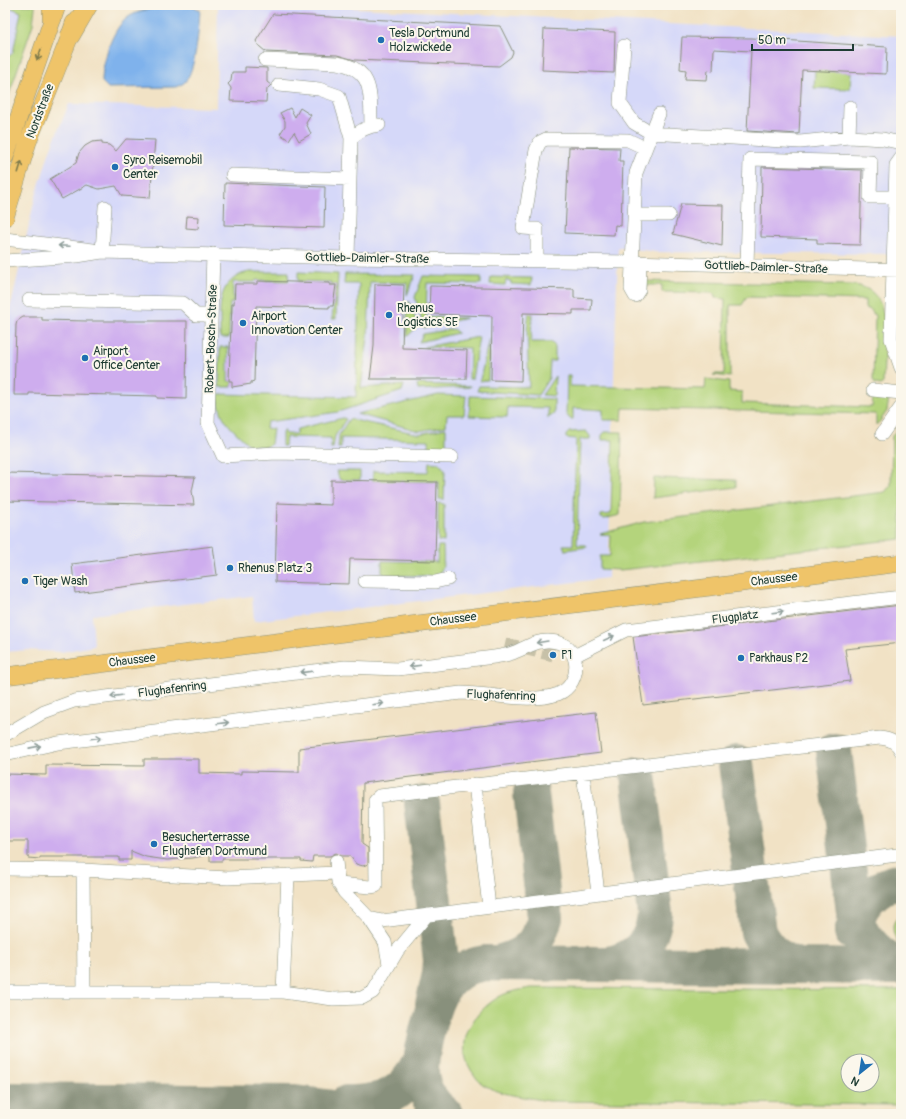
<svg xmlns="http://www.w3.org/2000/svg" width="906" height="1119" font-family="Pangolin,sans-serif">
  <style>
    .built { fill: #d5d8f9 }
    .green { fill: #b4d47c; stroke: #6a8858; fill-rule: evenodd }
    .water { fill: #7fb2ec; stroke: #4f7890 }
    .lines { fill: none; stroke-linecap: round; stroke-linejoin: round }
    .taxiway { stroke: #88907c; stroke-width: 36 }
    .building { fill: #ceadee }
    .minor-tunnel { stroke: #c7c1a8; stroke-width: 13; stroke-dasharray: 13 6; stroke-linecap: butt }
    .minor-casing { stroke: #88907c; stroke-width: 14 }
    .major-casing { stroke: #88907c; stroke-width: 18 }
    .highway-casing { stroke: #88907c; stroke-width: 20 }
    .minor { stroke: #fff; stroke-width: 13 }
    .major { stroke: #efc469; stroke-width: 17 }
    .highway { stroke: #efc469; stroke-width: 19 }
    .oneway { stroke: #7d7a4c }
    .oneway2 { stroke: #8f9e9a }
    .poi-dot { fill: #1f6fb2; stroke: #fbf7ec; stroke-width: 1.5 }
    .labels { text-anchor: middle; stroke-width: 4; stroke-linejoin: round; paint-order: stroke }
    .poi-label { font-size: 12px; fill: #1f3d34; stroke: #fbf7ec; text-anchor: start }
    .street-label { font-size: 12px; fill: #1f3d34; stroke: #fbf7ec }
  </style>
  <rect width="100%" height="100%" fill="#fbf7ec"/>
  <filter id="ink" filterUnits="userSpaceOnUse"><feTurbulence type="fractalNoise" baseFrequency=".025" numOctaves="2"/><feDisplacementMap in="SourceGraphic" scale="8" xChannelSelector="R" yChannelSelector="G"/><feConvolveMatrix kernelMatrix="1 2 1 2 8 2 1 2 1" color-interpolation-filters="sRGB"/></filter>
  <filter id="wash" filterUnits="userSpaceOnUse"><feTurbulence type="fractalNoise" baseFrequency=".012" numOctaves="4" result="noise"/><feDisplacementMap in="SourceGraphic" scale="16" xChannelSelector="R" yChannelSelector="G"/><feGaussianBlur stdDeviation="0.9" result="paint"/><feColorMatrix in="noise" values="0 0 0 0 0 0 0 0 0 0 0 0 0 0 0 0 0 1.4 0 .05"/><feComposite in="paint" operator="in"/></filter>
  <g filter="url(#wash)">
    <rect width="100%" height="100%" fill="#f1e2c5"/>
    <path class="built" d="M5 5H32L5 98Z
      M218 5H298L901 36V254L658 252 618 247 608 578 254 621 252 596 92 615 94 646 61 652 27 650 5 652V325L13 297 34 202 50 150 69 104 216 108Z"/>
    <path class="green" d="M5 5H35V7L33 24 5 106V59L13 53 21 12Z
      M815 70 851 72 850 89 814 88Z
      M247 272H289L288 281 256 280 255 282H233V303H230L229 338H220C221 309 214 283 247 272Z
      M298 272 338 274 336 319H332L336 285H331V282L298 281Z
      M345 274 415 275 407 295V283L370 282 368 337 361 388 404 385 402 391 338 412 267 422 266 428 273 429 271 444 266 447 249 445C231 427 219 421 218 394L356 397 359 284H344Z
      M423 276 481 277V284L427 283 426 317 466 318 424 328 415 297Z
      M491 277 532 278 531 285 511 284V281L506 280 505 285 490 284Z
      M643 281 852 285C872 286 883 300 884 320H886L883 383 881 385 875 384 873 380 875 316 871 310 865 308V300L747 297 742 305H730V377L713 375 714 374H724L725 299 715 298 714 294 711 293 662 292V285H647L646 291H644Z
      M409 301 418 326 407 337V304Z
      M529 311H532L531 342H551L555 346V361H550L549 378 538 395 477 391 479 386 529 387 527 330Z
      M453 329 458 333 419 342 423 334Z
      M479 337 472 379H469L470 348 424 347Z
      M489 338 488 380 480 381V380Z
      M220 347H228V381H232V387H219Z
      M555 376 554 396 542 395Z
      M567 376H570V386L705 389 706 379 729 382V391L742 392V403L872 407 873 397 889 398 887 411 878 424H876V414L623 408 622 420H603V410L573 408V419H570L566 414Z
      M417 384 470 386V387L418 390Z
      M438 395 466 396 464 415H447L446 426 419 431 357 414Z
      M470 396 554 399V414L548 418V408L508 407 507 417 469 416Z
      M343 418 346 419 335 436 333 448H331V438L286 437 285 446H282V433L284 430 286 434H296L297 429Z
      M349 419 419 434 446 428V450H429V440L341 438V448H338L339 435Z
      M901 424V539L620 570 600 569V556H610L611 535 600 534 644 522 885 492 891 485 892 436Z
      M586 431 590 436V439H580L577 545H586L587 547 565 550 563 545H573L576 439 566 438V435L569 432Z
      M605 432H622L620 515 604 519 601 518V515L611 514 613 440H602V435Z
      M429 462 439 463 445 470 444 499H439V482L373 481V471L428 472Z
      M336 471H360V480H340Z
      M654 478 736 480V487L653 498Z
      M438 503 444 504V542L438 541Z
      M438 546H443C443 556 446 570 436 576L386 575 382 573V561L437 562Z
      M901 916V944C892 938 889 920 901 916Z
      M531 988 901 990V1105L548 1101C528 1097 504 1096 486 1086 479 1083 475 1076 471 1070 455 1044 471 1016 494 1000 504 992 519 990 531 988ZM848 1061H872V1085H848Z"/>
    <path class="water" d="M193 6 200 10C199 26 196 72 184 83 182 84 178 86 176 87L108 88 102 82C102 63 112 26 130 16 146 6 174 7 193 6Z"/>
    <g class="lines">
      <path class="taxiway" d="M834 751 855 920C866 941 878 956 901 965
        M736 763 758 932C767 950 779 960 798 966
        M422 803 441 960 440 974 433 1004
        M852 932C859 906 873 886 901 881
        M498 963C526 955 536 947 545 918L531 793
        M607 964C635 960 653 942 655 914L638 775
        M5 1100 295 1103 380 1114
        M347 1103C383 1103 403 1096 420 1062
        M445 1114C414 1090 419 1065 427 1031 435 996 445 970 485 963L901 967"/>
    </g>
    <g id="blocks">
      <path class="building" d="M273 14 500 26 513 52 511 57 499 66 355 60 337 55 266 52 259 46 256 41Z
        M544 29 615 32 614 73 542 70Z
        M682 37 752 38 887 47 886 74 802 70 799 134 747 131 751 51 714 49 713 71 708 70 707 80 685 79 686 70 680 69Z
        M245 67 267 68V82L271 85 267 89 266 102 230 101 231 88 228 84 231 81 232 72H245Z
        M290 108 295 117 300 108 311 115 306 123 311 134 299 141 294 132 289 140 280 134 285 126V121L280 113Z
        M126 139 155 140 150 198 122 196 116 186 99 189 87 185 62 199 50 179 76 163 79 153 85 146 92 142 102 141V144L109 145 116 151Z
        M569 147 620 148 619 161H623L621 226 615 225 614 235 565 233Z
        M762 167 862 170 860 245 817 244V239L761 237Z
        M225 183 325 187 324 228 224 225Z
        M681 204 723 205 722 246 673 234Z
        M187 216 199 217 198 229 186 228Z
        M257 281 330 283V285H336L333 306H329V308L256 306 254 381 251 382V384L232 387V381H229L230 348 232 304H234L235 284H257Z
        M375 284 404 285 402 348 467 350 466 379H370L374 346Z
        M430 286 574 289V298L592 299 591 310H573V314L523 313 521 381 491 380 492 316 429 314Z
        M23 317H42V320L87 321H187L186 399 157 398V396L29 393V395H14L16 325 17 321Z
        M5 473 195 477 192 491 194 505 5 501Z
        M331 480 437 482 435 561 350 559 349 584 275 582 277 503 331 505Z
        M213 546 217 575 75 593 72 564Z
        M901 605V643L845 649 850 681 643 705 633 637Z
        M596 712 601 753 363 783 362 844 368 848V864L363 866 356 864 350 856H342L336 853 330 856H313L312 862 301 861V859H222V861H210V854L193 858 167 860 146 857 131 851V860H119V857H40V859L28 858V841H5V774L46 775V765L144 766V759H199V773L241 774V771L299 772V748Z"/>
    </g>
  </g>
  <g filter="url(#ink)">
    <use href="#blocks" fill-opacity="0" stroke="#88907c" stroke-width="1"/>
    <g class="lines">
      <path class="minor-tunnel" d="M505 644 553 655"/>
      <g class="minor-casing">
        <path id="minor" d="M624 46 620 103 634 123 651 133 800 142 849 137 883 139 901 143
          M265 60 337 63C375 69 370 96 371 126
          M279 85 319 89 339 96 351 138 348 258
          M849 137 850 107
          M351 138C360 131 367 126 379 125
          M901 158 896 165 891 339 901 368
          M232 175 350 179
          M634 215H669
          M5 239 93 250
          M102 252 105 207
          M213 254 208 423 223 456 277 453 452 457
          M5 261 77 256 102 252 348 258 632 262 901 270
          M537 261V229L523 228 536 150 540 142 546 139 628 140 645 148
          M640 263 639 290 635 296 631 289 636 173 659 114
          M747 266 750 159 871 162 870 197H895
          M29 300 183 303 196 315H211
          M873 390 901 393
          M882 434 901 407
          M365 581 435 582 448 579
          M574 656 626 630 901 597
          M5 735 44 712 74 701 345 667 398 669 494 657C501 656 508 655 515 652 526 648 536 640 549 641 583 642 583 684 558 694 530 704 491 693 461 693L58 743 5 755
          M583 773 598 893
          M475 784 489 907
          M336 861 338 882 344 892 369 918 382 921 897 855 901 856
          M5 869 83 870 228 878 336 873
          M83 870 84 992
          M339 884 370 887 376 886 375 800 379 796 880 738C890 739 897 742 901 751
          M369 918 385 942 389 964
          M5 992H283L333 999 362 998 373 992 398 950 427 915
          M283 992 288 875"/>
      </g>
      <g class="major-casing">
        <path id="major" d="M5 157 57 6
          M5 218 28 142 70 36 74 23
          M5 676 901 563"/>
      </g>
      <g class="highway-casing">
        <path id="highway" d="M52 18V5
          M70 36 88 5"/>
      </g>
      <use href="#minor" class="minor"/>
      <use href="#major" class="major"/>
      <use href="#highway" class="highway"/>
    </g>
    <defs><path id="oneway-shaft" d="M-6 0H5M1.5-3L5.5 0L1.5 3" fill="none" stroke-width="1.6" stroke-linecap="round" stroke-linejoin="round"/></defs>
    <g class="oneway">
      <use href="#oneway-shaft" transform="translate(39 55) rotate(109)"/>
      <use href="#oneway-shaft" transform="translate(20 167) rotate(-73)"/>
    </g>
    <g class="oneway2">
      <use href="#oneway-shaft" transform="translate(64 246) rotate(-177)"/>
      <use href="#oneway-shaft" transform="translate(778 612) rotate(-7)"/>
      <use href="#oneway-shaft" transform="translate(609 638) rotate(-25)"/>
      <use href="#oneway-shaft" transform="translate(542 642) rotate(171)"/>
      <use href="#oneway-shaft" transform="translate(415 666) rotate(173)"/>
      <use href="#oneway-shaft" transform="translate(306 672) rotate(173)"/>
      <use href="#oneway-shaft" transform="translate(116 696) rotate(173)"/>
      <use href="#oneway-shaft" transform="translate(378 704) rotate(-7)"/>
      <use href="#oneway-shaft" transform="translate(223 723) rotate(-7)"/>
      <use href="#oneway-shaft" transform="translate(96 738) rotate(-7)"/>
      <use href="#oneway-shaft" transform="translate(35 747) rotate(-11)"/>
    </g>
  </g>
  <g class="poi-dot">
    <circle cx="381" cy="40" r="4"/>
    <circle cx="115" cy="167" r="4"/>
    <circle cx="389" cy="315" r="4"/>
    <circle cx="243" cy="323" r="4"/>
    <circle cx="85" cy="358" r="4"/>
    <circle cx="230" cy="568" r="4"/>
    <circle cx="25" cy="581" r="4"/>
    <circle cx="553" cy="655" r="4"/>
    <circle cx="741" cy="658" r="4"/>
    <circle cx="154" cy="844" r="4"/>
  </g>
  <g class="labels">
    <g class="poi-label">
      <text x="389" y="37">Tesla Dortmund<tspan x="389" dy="14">Holzwickede</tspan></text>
      <text x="123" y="164">Syro Reisemobil<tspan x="123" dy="14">Center</tspan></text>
      <text x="397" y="312">Rhenus<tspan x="397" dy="14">Logistics SE</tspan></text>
      <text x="251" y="320">Airport<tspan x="251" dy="14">Innovation Center</tspan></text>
      <text x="93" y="355">Airport<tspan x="93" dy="14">Office Center</tspan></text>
      <text x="238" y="572">Rhenus Platz 3</text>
      <text x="33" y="585">Tiger Wash</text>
      <text x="561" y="659">P1</text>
      <text x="749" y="662">Parkhaus P2</text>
      <text x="162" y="841">Besucherterrasse<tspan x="162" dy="14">Flughafen Dortmund</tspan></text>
    </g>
    <g class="street-label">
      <text transform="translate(40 111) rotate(-69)" y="4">Nordstraße</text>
      <text transform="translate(367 258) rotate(1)" y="4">Gottlieb-Daimler-Straße</text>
      <text transform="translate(766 267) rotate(2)" y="4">Gottlieb-Daimler-Straße</text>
      <text transform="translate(211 339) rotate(-88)" y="4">Robert-Bosch-Straße</text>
      <text transform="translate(774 579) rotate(-7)" y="4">Chaussee</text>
      <text transform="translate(735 617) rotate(-7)" y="4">Flugplatz</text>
      <text transform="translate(453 619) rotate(-7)" y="4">Chaussee</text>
      <text transform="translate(132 660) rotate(-7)" y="4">Chaussee</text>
      <text transform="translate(172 689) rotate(-7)" y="4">Flughafenring</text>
      <text transform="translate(501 695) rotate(2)" y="4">Flughafenring</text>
    </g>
  </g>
  <rect width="906" height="1119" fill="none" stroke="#fbf7ec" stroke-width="20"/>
  <g transform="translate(860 1073) rotate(210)"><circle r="19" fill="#fbf7ec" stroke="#a3ada2"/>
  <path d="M0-3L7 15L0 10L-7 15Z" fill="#1f6fb2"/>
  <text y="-6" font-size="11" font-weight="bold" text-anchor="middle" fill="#1f3d34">N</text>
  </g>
  <path d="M752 44v6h101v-6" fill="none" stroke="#1f3d34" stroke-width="2"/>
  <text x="758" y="44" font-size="12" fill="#1f3d34" stroke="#fbf7ec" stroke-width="3" paint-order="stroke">50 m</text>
</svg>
